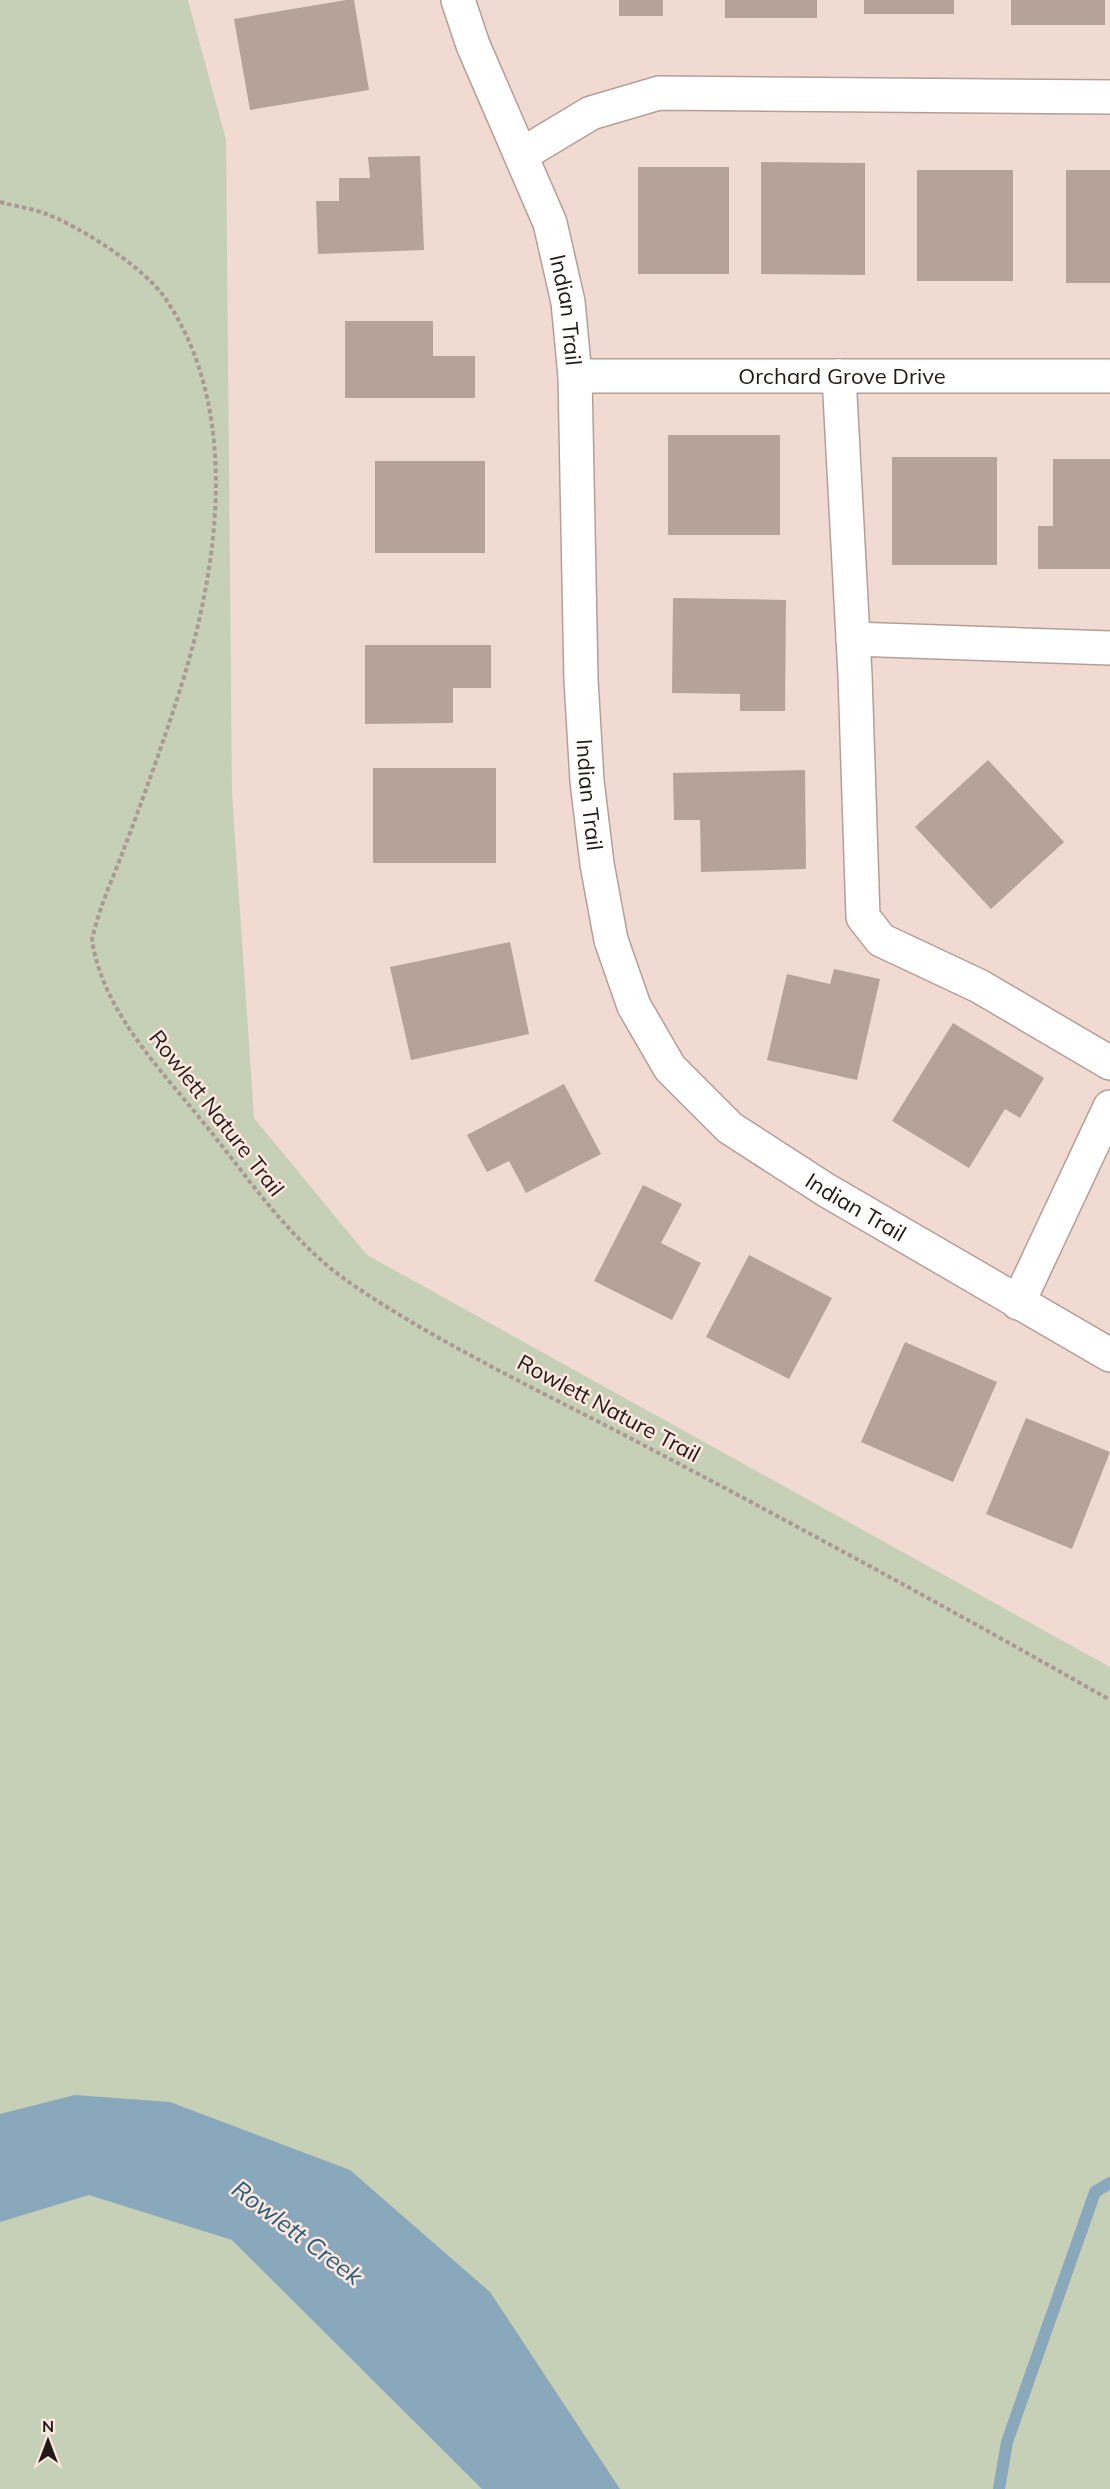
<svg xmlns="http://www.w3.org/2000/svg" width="1110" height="2489" font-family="Mulish,sans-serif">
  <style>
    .green { fill: #c6d0b6 }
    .water { fill: #89a8bb }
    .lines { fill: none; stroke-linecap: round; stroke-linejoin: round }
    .stream { stroke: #89a8bb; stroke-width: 12 }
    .building { fill: #b6a298 }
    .minor-casing { stroke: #b49f97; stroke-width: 36 }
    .path { stroke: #ab9993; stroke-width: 4; stroke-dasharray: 4.5 3; stroke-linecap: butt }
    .minor { stroke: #fff; stroke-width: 33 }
    .labels { text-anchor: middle; stroke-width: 5; stroke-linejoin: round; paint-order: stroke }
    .street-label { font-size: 22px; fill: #211916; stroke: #fee7df }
    .water-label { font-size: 24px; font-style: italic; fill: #295e7b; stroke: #fee7df }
  </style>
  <rect width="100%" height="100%" fill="#f1dad2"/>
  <path class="green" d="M0 0H188L226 140 232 794 254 1118 367 1255 1110 1667V2489H0Z"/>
  <path class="water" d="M75 2095 170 2102 350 2170 490 2292 620 2489H482L232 2240 89 2195 0 2222V2114Z"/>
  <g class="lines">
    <path class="stream" d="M999 2489 1007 2442 1095 2192 1110 2183"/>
  </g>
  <path class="building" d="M346 0H354L369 90 250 110 234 19Z
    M619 0H663V16H619Z
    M725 0H817V18H725Z
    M864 0H954V14H864Z
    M1011 0H1105V25H1011Z
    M420 156 424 250 318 254 316 201H339V178H370L368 157Z
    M761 162 865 163V275L761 274Z
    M638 167H729V274H638Z
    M917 170H1013V281H917Z
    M1066 170H1110V283H1066Z
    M345 321H433V356H475V398H345Z
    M668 435H780V535H668Z
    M892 457H997V565H892Z
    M1053 459H1110V569H1038V526H1053Z
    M375 461H485V553H375Z
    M673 598 786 600 785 711H740V694L672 693Z
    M365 645H491V688H453V723L365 724Z
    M988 760 1064 842 991 909 915 827Z
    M373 768H496V863H373Z
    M805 770 806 869 701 872 700 820H674L673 773Z
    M510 942 529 1034 411 1060 390 967Z
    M834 969 880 979 857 1080 767 1060 787 974 830 984Z
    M953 1023 1044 1078 1020 1118 1005 1109 969 1168 892 1121Z
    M564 1084 601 1154 526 1193 509 1161 487 1172 467 1135Z
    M643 1185 682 1204 661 1243 701 1263 672 1320 594 1281Z
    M749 1255 832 1298 789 1379 706 1337Z
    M905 1342 997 1382 953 1482 861 1442Z
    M1026 1418 1110 1452 1072 1549 986 1514Z"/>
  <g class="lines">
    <g class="minor-casing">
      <g id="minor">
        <path id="s1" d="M458 0 473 45 550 223 568 302 575 376 581 680 587 781 597 864 611 940 634 1006 670 1068 730 1128 826 1190 1110 1355"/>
        <path d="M521 155 591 113 659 93 1110 97"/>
        <path id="s2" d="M575 376H1110"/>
        <path d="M839 376 855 675 863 917 881 940 979 986 1110 1063"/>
        <path d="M853 639 1110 648"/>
        <path d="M1018 1303 1110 1107"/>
      </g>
    </g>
    <path class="path" d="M0 202C14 206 30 208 44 213 79 226 144 267 165 298 243 412 218 573 178 696 162 746 144 796 125 846 114 876 99 907 92 940 103 1014 166 1075 211 1132 254 1186 295 1246 353 1285 446 1348 551 1396 651 1449 805 1530 959 1614 1110 1700"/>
    <use href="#minor" class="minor"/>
  </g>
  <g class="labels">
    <g class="street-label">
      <text dy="8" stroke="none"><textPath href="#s1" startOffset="330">Indian Trail</textPath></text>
      <text dy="8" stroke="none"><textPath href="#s2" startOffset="267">Orchard Grove Drive</textPath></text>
      <text dy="8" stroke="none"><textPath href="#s1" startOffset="816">Indian Trail</textPath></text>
      <text transform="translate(217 1113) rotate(52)" y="8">Rowlett Nature Trail</text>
      <text dy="8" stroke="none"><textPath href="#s1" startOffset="1338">Indian Trail</textPath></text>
      <text transform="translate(609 1408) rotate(28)" y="8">Rowlett Nature Trail</text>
    </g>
    <g class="water-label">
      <text transform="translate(297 2233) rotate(37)" y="8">Rowlett Creek</text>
    </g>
  </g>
  <g transform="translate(48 2441)" stroke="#fee7df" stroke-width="4.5" paint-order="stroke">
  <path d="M0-4.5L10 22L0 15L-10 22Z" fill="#211916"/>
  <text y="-9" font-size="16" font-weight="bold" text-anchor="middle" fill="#211916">N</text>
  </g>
</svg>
